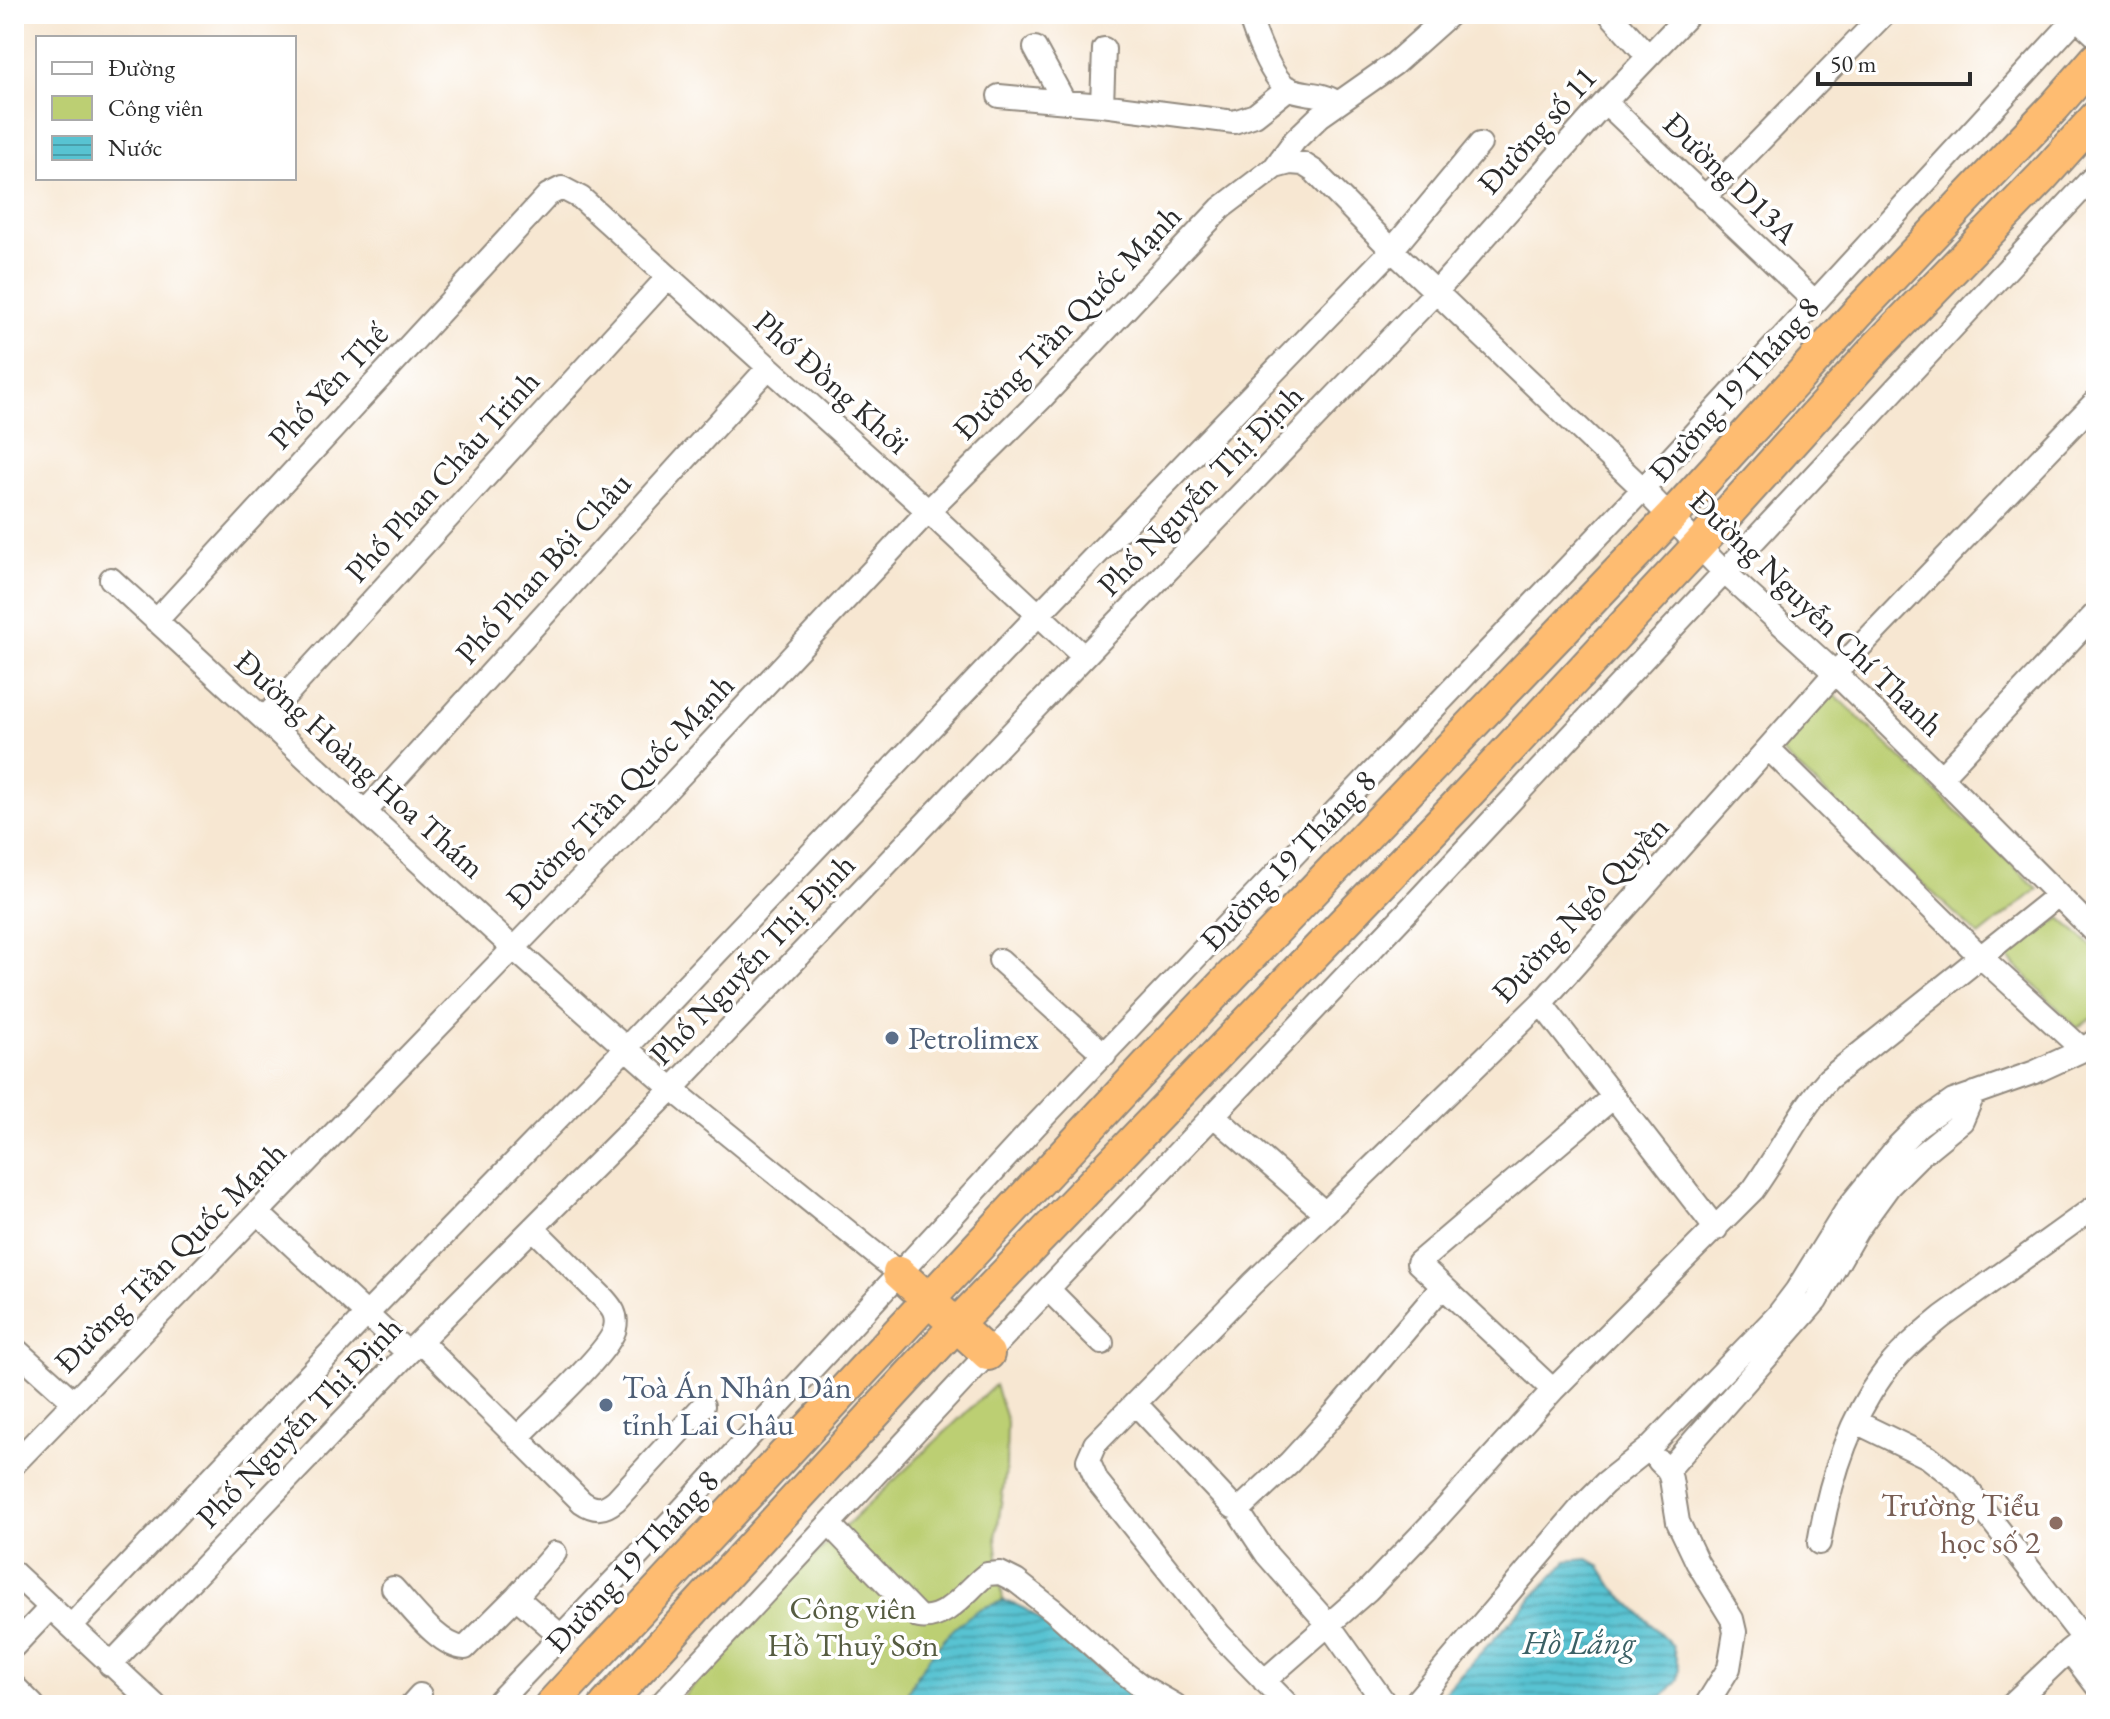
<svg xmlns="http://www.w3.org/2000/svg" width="2110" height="1719" font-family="'EB Garamond',serif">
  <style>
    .park { fill: #bccf73; stroke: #747d4f; stroke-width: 2 }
    .water { fill: url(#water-rules); stroke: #42777e; stroke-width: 2 }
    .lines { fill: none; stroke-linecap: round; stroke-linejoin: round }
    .minor-casing { stroke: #91897e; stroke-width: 26 }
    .highway-casing { stroke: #91897e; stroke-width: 36 }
    .minor { stroke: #fff; stroke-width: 22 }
    .highway { stroke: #febc71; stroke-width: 32 }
    .service-dot { fill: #5c6f8a; stroke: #fff; stroke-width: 3 }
    .education-dot { fill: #8d6e63; stroke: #fff; stroke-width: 3 }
    .labels { text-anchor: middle; stroke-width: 7; stroke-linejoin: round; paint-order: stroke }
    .street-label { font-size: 32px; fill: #2b2b2b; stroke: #fff }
    .service-label { font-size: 32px; fill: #4e5e75; stroke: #fff; text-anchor: start }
    .education-label { font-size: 32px; fill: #785e54; stroke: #fff; text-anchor: end }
    .park-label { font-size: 32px; fill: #565c41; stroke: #fff }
    .water-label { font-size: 34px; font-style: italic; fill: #3b6065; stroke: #fff }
  </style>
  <defs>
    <pattern id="water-rules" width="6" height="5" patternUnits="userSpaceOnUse" patternTransform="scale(2)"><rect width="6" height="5" fill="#58c3d2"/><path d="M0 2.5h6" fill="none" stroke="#499fab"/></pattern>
  </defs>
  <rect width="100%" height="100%" fill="#fff"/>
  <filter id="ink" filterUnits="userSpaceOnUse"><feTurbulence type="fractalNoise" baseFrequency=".0125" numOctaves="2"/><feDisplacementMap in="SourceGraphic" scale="16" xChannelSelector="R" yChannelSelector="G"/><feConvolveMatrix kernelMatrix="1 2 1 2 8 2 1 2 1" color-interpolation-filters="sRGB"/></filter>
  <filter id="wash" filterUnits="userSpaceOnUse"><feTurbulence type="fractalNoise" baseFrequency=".006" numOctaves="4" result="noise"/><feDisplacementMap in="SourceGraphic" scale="32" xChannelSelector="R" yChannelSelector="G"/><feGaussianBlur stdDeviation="1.8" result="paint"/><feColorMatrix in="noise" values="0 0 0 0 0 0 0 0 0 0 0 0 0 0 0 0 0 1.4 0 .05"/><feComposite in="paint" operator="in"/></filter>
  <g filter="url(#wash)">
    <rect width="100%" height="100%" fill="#f7e7d2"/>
    <path class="park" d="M1830 690 2038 889 1979 936 1777 748Z
      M2061 918 2096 950V1015L2077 1028 2003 953Z
      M995 1385 1007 1422 1006 1470 996 1538 1003 1601 980 1609 912 1683 902 1705H676L781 1587Z"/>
    <path class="water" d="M1588 1559 1599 1565 1614 1588 1672 1645 1679 1668 1678 1679 1656 1705H1429L1445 1691 1567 1561Z
      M1003 1601C1030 1606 1045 1625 1065 1643 1091 1665 1119 1686 1147 1705H902C919 1667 942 1633 978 1610 985 1606 995 1604 1003 1601Z"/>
  </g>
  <g filter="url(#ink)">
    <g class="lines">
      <g class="minor-casing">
        <path id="minor" d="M1249 14C1254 32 1271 79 1288 88 1304 96 1322 91 1337 103
          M1610 14 1648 56
          M2072 14 2096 36
          M1035 48 1064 101
          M999 96 1102 105 1234 122 1255 115 1289 88
          M1605 102 1814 301
          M1102 105 1104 49
          M1275 167 1295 140 1320 116 1394 64 1450 14
          M1704 198 1884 14
          M111 579 513 948 672 1089 899 1273
          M156 621 548 195 562 188 581 198 928 511 1084 657
          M264 719 668 277
          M1769 749 1982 958 2083 1050
          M1941 777 2096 613
          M366 811 768 368
          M1000 960 1105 1055
          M1541 1003 1716 1229
          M1213 1115 1325 1213
          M258 1213 408 1353
          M1048 1289 1102 1343
          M420 1341 582 1502C595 1511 604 1510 616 1500L703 1406
          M14 1348 73 1401
          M1553 1390 1418 1263 1612 1098
          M1135 1403 1228 1502 1233 1507 1241 1508 1290 1462 1336 1412 1442 1287
          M1856 1422 1928 1457 1965 1486 2083 1638
          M518 1437C538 1416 611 1351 615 1328 618 1315 612 1308 604 1299L533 1228
          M1659 1461 1668 1470 1671 1479 1678 1522 1697 1562 1732 1619 1735 1632 1729 1668 1706 1705
          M14 1464 664 793 928 511 1040 400 1221 208 1275 167 1290 163 1303 164 1314 171 1392 250 1643 489 1723 571 1835 673 1941 777 2096 933
          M1668 1470 1816 1301 1857 1230 1889 1186 1918 1157 1962 1121 1974 1093
          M1236 1508 1267 1555 1329 1625 1386 1705
          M830 1525 919 1617C944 1621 964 1594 981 1579L987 1574 1000 1573 1016 1581 1053 1610 1114 1665 1140 1685 1175 1705
          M1819 1543C1829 1485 1846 1425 1881 1377 1897 1354 1920 1335 1942 1317L2096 1206
          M14 1573 155 1705
          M393 1588C410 1606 439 1647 465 1648L516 1597 555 1553
          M516 1597 561 1636
          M71 1626 366 1315 627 1047 1039 614 1392 250 1480 144
          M14 1646 51 1607
          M2069 1650 2096 1685
          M110 1665 408 1353 672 1089 1084 657 1436 292 1605 102 1689 14
          M1264 1681 1368 1590 1437 1518 1553 1390 1753 1190C1779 1154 1798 1113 1828 1079L2058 895
          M14 1686 33 1705
          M411 1705 420 1695
          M495 1705 677 1515 1036 1125 1643 489 2080 14
          M660 1705 1048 1289 1407 912 2096 174
          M1288 1705 1220 1635 1097 1481 1088 1460 1095 1444 1252 1284 1541 1003 1835 673 2096 401
          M1413 1705 1584 1504 1605 1483 1648 1449 1777 1316 1796 1291 1847 1209 1898 1146 1919 1125 1953 1101 2035 1072 2083 1050 2096 1040
          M2011 1705 2069 1650 2095 1630"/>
      </g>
      <g class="highway-casing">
        <path id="highway" d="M899 1273 988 1354
          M551 1705 1194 1015 1671 517 1860 310 2055 106 2096 59
          M606 1705 957 1324 1457 805 1698 546 1877 347 2042 177 2096 117"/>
      </g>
      <use href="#minor" class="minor"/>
      <use href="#highway" class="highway"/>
    </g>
  </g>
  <g class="service-dot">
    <circle cx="892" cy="1038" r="8"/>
    <circle cx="606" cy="1405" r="8"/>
  </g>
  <circle class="education-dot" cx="2056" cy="1523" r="8"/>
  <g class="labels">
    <g class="street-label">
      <text transform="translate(1537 130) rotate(-48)" y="11">Đường số 11</text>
      <text transform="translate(1731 178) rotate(44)" y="11">Đường D13A</text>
      <text transform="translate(1067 322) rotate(-46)" y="11">Đường Trần Quốc Mạnh</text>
      <text transform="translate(832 382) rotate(42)" y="11">Phố Đồng Khởi</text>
      <text transform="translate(328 386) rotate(-47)" y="11">Phố Yên Thế</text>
      <text transform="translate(1734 389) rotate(-48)" y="11">Đường 19 Tháng 8</text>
      <text transform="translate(442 476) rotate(-48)" y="11">Phố Phan Châu Trinh</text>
      <text transform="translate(1200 490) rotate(-46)" y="11">Phố Nguyễn Thị Định</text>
      <text transform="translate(543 568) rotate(-48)" y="11">Phố Phan Bội Châu</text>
      <text transform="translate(1817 613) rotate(44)" y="11">Đường Nguyễn Chí Thanh</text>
      <text transform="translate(360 764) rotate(42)" y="11">Đường Hoàng Hoa Thám</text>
      <text transform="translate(620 791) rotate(-46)" y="11">Đường Trần Quốc Mạnh</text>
      <text transform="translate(1288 860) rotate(-46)" y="11">Đường 19 Tháng 8</text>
      <text transform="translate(1580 909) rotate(-47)" y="11">Đường Ngô Quyền</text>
      <text transform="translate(752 959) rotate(-46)" y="11">Phố Nguyễn Thị Định</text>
      <text transform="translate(170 1257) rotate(-45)" y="11">Đường Trần Quốc Mạnh</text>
      <text transform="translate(299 1422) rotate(-46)" y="11">Phố Nguyễn Thị Định</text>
      <text transform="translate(632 1561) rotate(-47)" y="11">Đường 19 Tháng 8</text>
    </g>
    <g class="service-label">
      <text x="908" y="1049">Petrolimex</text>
      <text x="622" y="1398">Toà Án Nhân Dân<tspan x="622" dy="37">tỉnh Lai Châu</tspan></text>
    </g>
    <g class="education-label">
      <text x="2040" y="1516">Trường Tiểu<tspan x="2040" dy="37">học số 2</tspan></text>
    </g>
    <g class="park-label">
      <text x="853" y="1619">Công viên<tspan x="853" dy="37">Hồ Thuỷ Sơn</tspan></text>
    </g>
    <g class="water-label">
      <text x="1579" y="1654">Hồ Lắng</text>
    </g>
  </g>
  <rect width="2110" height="1719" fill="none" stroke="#fff" stroke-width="48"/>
  <rect x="36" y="36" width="260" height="144" fill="#ffffff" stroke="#aaaaaa" stroke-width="2"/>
  <rect x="52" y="62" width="40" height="12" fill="#ffffff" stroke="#aaaaaa" stroke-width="2"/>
  <text x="108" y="76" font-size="24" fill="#2b2b2b">Đường</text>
  <rect x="52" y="96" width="40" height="24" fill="#bccf73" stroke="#aaaaaa" stroke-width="2"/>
  <text x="108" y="116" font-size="24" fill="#2b2b2b">Công viên</text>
  <rect x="52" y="136" width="40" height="24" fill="url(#water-rules)" stroke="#aaaaaa" stroke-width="2"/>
  <text x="108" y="156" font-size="24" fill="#2b2b2b">Nước</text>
  <path d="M1818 72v12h152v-12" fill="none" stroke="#2b2b2b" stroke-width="4"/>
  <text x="1830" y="72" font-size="24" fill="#2b2b2b" stroke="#ffffff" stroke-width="6" paint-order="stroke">50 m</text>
</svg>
